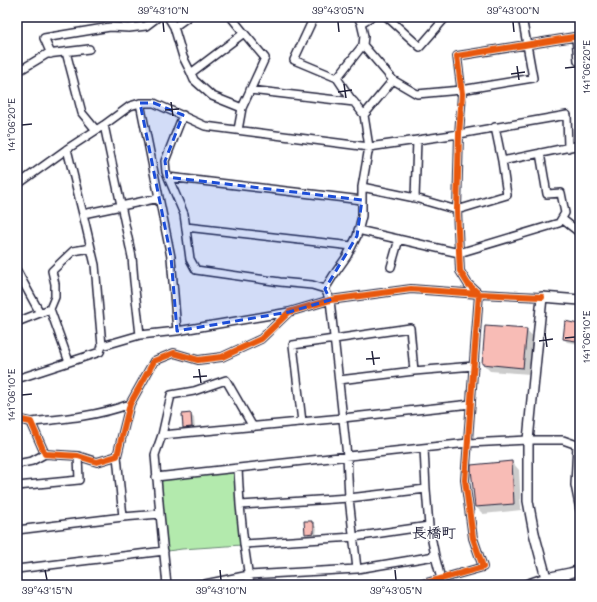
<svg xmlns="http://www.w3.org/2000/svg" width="597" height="602" font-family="Mali,'Klee One',sans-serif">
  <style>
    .green { fill: #b3eaad; stroke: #6a8674 }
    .shadow { fill: #0003 }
    .building { fill: #f8bcb6; stroke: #22223b }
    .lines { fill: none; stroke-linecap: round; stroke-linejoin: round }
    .minor-casing { stroke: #22223b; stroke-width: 10 }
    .tertiary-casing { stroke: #22223b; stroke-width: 12 }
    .minor { stroke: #fff; stroke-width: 7 }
    .tertiary { stroke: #fff; stroke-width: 9 }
    .cycleway-casing { stroke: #fff; stroke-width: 8 }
    .cycleway { stroke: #e8590c; stroke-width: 6 }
    .marked { fill: #1d4ed8; fill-opacity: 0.2; stroke: #1d4ed8; stroke-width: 3; stroke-dasharray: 8 5; stroke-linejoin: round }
    .ticks { fill: none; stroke: #22223b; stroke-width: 1.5 }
    .labels { text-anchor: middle; stroke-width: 3.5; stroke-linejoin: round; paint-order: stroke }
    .neighbourhood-label { font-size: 15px; font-weight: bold; fill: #22223b; stroke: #fff }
    .neatline { fill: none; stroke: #22223b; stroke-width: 1.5 }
    .ticks-label { font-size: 10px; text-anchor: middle; fill: #22223b }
  </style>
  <rect width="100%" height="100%" fill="#fff"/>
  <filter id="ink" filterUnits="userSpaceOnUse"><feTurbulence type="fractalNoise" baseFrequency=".025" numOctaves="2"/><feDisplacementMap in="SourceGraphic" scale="8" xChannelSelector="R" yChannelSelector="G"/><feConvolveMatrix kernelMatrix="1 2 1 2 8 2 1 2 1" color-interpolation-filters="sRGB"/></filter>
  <g filter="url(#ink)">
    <path class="green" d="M231 471 235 474 242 545 182 549 168 551 160 484 163 480Z"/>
    <path class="shadow" d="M580 219V226L577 223Z
      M578 324 580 327 579 344 567 342 564 339Z
      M526 330 534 337 530 374 490 371 483 364Z
      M190 414 194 418 195 430 188 431 184 428Z
      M512 462 519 470 521 510 483 514 476 507Z
      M311 522 317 528 316 536 310 537 306 533Z"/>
    <path class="building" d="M565 321 578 324 576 341 563 339Z
      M485 326 527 329 523 368 482 364Z
      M191 413 192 427 183 428 182 414Z
      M512 461 514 504 475 507 471 469V465Z
      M304 521H312V523H314V533L305 534Z"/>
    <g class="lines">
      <g class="minor-casing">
        <path id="minor" d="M168 17 174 27 183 57 191 73 244 33 231 17
          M314 17 294 60 337 78
          M387 17 420 47 446 17
          M361 23 371 17
          M174 27 188 17
          M576 37 578 61 580 60
          M363 45 393 80 417 94 461 90 533 78 522 17
          M66 52 82 113 96 130
          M51 54 44 38 110 27 129 28 146 26 158 17
          M17 72 47 54 89 49
          M191 73 194 80 212 96 242 108 238 130
          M250 90 354 102
          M140 103 171 257 177 331
          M242 108 265 58 244 33
          M183 115 165 161 166 172 168 177 184 214 190 259 196 270 280 282 312 285 325 289 330 300 347 456 349 498 357 569
          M364 115 393 80
          M104 125 132 257 134 281 140 335
          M495 127 502 161
          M168 177 362 200
          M17 185 67 149 104 125 130 106 140 103H154L205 126 369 147 459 134 567 115 568 148
          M362 187 415 198 457 210 507 195 502 161 580 145
          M415 198 417 140
          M83 214 159 198
          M562 219 580 233
          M186 227 352 246
          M358 230 459 253 559 223 565 213 561 193 547 194 540 153
          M391 267 399 239
          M17 271 40 313
          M325 289 333 276 347 256 357 236 362 216V187L369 147 364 115 354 102 351 99 337 78 363 45 364 36 361 23 358 17
          M50 309 55 297V284L52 271 73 251 91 248
          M17 322 50 309 69 362
          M102 346 140 335 177 331 289 312
          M17 378 23 377 100 352 102 346 95 265 83 214 67 149
          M339 380 414 371 474 366
          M17 419 31 422 45 454 78 456 97 462 117 456 130 404 154 361 174 353 198 360 222 357 261 339 289 312 330 300 411 289 479 294 542 297
          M31 422C64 419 98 416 130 404
          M302 422 293 345 410 328 414 371
          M162 435 343 418 471 404
          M577 445 575 485 580 510
          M424 448 426 489 429 526 435 556 441 579
          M117 456 123 517
          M17 464 32 461 45 454
          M238 469 240 505 244 544 250 585
          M156 477 468 443 528 440H563L577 445H580
          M17 486 79 480 78 456
          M240 505 349 498 426 489
          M17 530 123 517 160 514
          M244 544 354 537 429 526
          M17 569 164 551
          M167 585 160 514 155 455 162 435 171 395 194 391 226 380 253 427
          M194 585 205 584 249 575 357 569 435 556
          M419 585 483 567 473 538 465 480 479 294 468 284 460 271 457 210 459 134 462 94 457 56 580 36"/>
      </g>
      <g class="tertiary-casing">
        <path id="tertiary" d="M526 585 546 578 570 573 580 570
          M548 585 534 533 528 501V440L542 297 580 300"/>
      </g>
      <use href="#minor" class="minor"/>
      <use href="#tertiary" class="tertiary"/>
      <g class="cycleway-casing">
        <path id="cycleway" d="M17 419 31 422 45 454 78 456 97 462 117 456 130 404 154 361 174 353 198 360 222 357 261 339 289 312 330 300 411 289 479 294 542 297
          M419 585 483 567 473 538 465 480 479 294 468 284 460 271 457 210 459 134 462 94 457 56 580 36"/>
      </g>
      <use href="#cycleway" class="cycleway"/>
    </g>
  </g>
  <path class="marked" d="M140 103H154L183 115 165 161 167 177 362 200 357 236 325 289 330 300 289 312 177 331 171 257Z"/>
  <path class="ticks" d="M163 22 164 32M338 22 339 32M513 22 514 32M517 66 519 80M565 68 575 67M511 74 525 72M344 84 346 98M338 92 352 90M171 102 173 116M165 110 179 109M22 125 32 124M545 333 547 347M565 338 575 337M539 341 553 339M372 351 374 365M366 359 380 358M199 369 201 383M193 377 207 376M22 395 32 394M45 570 47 580M220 570 221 580M395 570 396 580"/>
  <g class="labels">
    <g class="neighbourhood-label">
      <text x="434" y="538">長橋町</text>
    </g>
  </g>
  <rect width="597" height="602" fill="none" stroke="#fff" stroke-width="44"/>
  <rect x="22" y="22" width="553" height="558" class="neatline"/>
  <g class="ticks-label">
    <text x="163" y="14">39°43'10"N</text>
    <text x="338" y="14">39°43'05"N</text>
    <text x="513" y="14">39°43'00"N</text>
    <text transform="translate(586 67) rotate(-90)" y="4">141°06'20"E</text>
    <text transform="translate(11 125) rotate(-90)" y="4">141°06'20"E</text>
    <text transform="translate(586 337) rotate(-90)" y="4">141°06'10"E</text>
    <text transform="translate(11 395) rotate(-90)" y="4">141°06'10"E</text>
    <text x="47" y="594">39°43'15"N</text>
    <text x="221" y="594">39°43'10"N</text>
    <text x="396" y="594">39°43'05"N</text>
  </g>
</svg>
